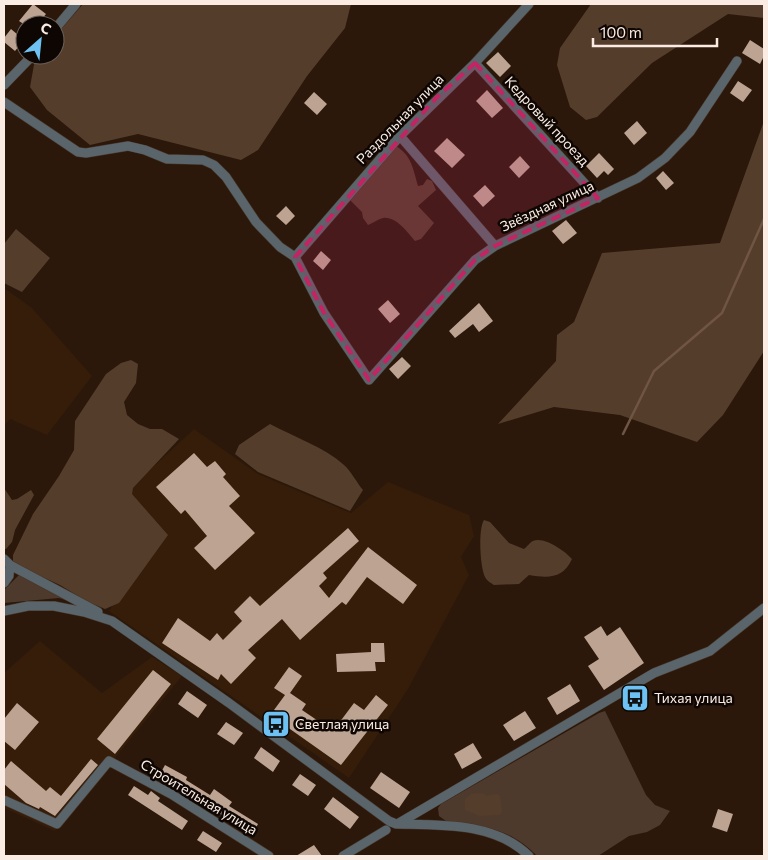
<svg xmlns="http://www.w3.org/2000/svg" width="768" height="860" font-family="Commissioner,sans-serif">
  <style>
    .built { fill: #351d09 }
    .green { fill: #4d3a2d }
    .forest { fill: #553d2b }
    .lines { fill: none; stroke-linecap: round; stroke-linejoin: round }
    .stream { stroke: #6f5543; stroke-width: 2.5 }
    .building { fill: #bda392 }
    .minor-casing { stroke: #483628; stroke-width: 10 }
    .minor { stroke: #59646b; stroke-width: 9 }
    .marked { fill: #c52362; fill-opacity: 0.2; stroke: #c52362; stroke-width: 4; stroke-dasharray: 10 6; stroke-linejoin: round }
    .labels { text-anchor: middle; stroke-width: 5; stroke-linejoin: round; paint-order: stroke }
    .street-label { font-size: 14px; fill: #faece3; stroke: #0e0602 }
    .poi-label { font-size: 14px; fill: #faece3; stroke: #0e0602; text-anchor: start }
  </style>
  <rect width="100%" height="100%" fill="#2b180a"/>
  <path class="built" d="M4 288 32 308 92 376 47 435 10 419 4 426Z
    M194 429 258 474 351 513 388 482 469 515 474 536 461 557 469 575 408 689 349 778 109 611 164 534 126 492Z
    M40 641 102 693 152 657 182 676 55 831 4 808V673Z"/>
  <path class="green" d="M20 574 72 602 59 598 4 603V590Z
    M605 711 646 795 655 805 670 811 660 825 647 832 629 836 598 856H537C511 828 482 826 446 821L439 816 438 808 441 804 599 713Z"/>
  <path class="forest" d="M83 4H351L345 28 307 76 258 150 241 160 138 134 90 145 47 110 30 87 35 59 39 55H55V36Z
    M591 4H764V18L728 14 652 63 597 117 586 120 570 107 557 65 560 48Z
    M764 121V351L723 415 697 442 620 415 554 407 498 424 556 361 557 335 574 322 602 253 720 243Z
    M396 146C412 156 413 169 418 186L423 185 427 179 432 181 436 190 418 206 434 223 421 239 415 241C408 233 396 216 383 218 378 219 373 223 368 225L363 218 362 212 350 200Z
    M16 229 50 258 22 292 4 283V244Z
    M131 360 138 364 136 383 124 402 127 415 138 424 150 429H162L179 439 133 488 132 494 168 535 119 603 105 609 86 601 60 585 18 566 13 561V555L33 514 59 476 74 450 75 421 106 374 121 363Z
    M270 424C294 437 324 447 344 465 351 471 357 483 363 490L350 511 258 472 235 454 239 445Z
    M4 488 12 500 17 499 31 490 34 495 15 530 12 542 6 549H4Z
    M484 520 490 522 509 543 524 549C527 547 530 542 533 541 544 536 565 551 572 559 563 579 548 578 529 575L519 584 494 585C491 583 486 580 485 577 480 567 478 529 484 520Z
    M482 793 487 796 497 794 500 796 502 812 499 815 480 816 465 810V799L471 794Z"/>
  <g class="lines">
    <path class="stream" d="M623 434 654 371 722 313 764 219"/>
  </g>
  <path class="building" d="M33 4 46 14 37 25H25L19 21Z
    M11 29 24 40 15 51 4 42V38Z
    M750 40 764 49V56L760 64 742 53Z
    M498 52 511 66 500 77 486 63Z
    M738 81 752 90 743 102 730 93Z
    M487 90 503 108 492 118 476 101Z
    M314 92 327 104 317 115 304 103Z
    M637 121 647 133 634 145 624 133Z
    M447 138 465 155 452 168 434 151Z
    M599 153 614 169 608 175 604 171 597 178 586 166Z
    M520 156 530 167 519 178 509 167Z
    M663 171 674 183 666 190 656 178Z
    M485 185 495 196 483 207 473 196Z
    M286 206 295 216 286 225 276 216Z
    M566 220 577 233 563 244 552 231Z
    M321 251 331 260 323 270 313 261Z
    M388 300 400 314 390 323 378 309Z
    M479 303 493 321 479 332 473 324 455 338 449 331Z
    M402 357 411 366 398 379 389 369Z
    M194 453 207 467 215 461 226 474 223 477 240 496 229 506 255 533 215 570 194 548 207 536 185 510 181 514 156 487Z
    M348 528 359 541 323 573 327 578 319 586 329 598 368 547 417 585 403 604 367 577 346 605 342 602 300 640 282 619 248 650 256 658 231 684 221 674 218 680 162 643 178 618 210 641 217 633 223 640 242 621 234 612 250 596 260 606Z
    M601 626 607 636 620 627 644 663 604 690 588 666 599 659 584 637Z
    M371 643H384L385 662H375L376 671 337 672 336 654 371 652Z
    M289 667 302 676 290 693 306 704 302 710 333 731 354 703 364 710 376 695 388 705 341 765 273 717 277 712 274 710 285 695 274 688Z
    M153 670 171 684 115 754 97 739Z
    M570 684 580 701 557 715 547 698Z
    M187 691 207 705 198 718 178 704Z
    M17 703 39 722 15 750 4 741V719Z
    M525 711 536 728 514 741 503 725Z
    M226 722 243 733 234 745 217 734Z
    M473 743 482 758 462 769 454 754Z
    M261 747 280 761 273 772 254 758Z
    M91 759 98 765 55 816 40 807 39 809 26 803 4 784V770L11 761 46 791 50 787 61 796Z
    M165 765 187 777 186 780 210 795 214 789 232 802 229 806 258 824 252 835 190 794 192 791 160 774Z
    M381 772 410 792 399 808 370 788Z
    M300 774 316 785 308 796 292 785Z
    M134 786 148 795 151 791 160 798 158 801 188 821 182 830 128 795Z
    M333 797 359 817 350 829 324 809Z
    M718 809 733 814 727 832 712 827Z
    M203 831 222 843 216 852 197 840Z
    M314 845 322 856H296Z"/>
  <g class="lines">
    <g class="minor-casing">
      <path id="minor" d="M55 29 76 4
        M475 63 598 198
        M4 85 33 55
        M4 102 78 152 86 153 128 146 145 150 167 159 203 160 214 165 226 177 256 222 280 247 295 257 324 313 369 380 475 260 495 246 638 178 665 158 690 132 737 61
        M400 136 495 246
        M295 257 400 136 475 63 529 4
        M4 559 10 565 9 576 4 583
        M10 565 98 612
        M4 611 28 606H54L84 612 112 621 229 703 389 821 396 824C441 825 495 822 529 856
        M4 800 57 824 109 761 171 794 269 856
        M399 823 654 673 710 651 764 608
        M343 856 386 830"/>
    </g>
    <use href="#minor" class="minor"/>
  </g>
  <path class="marked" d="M475 63 598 198 495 246 475 260 369 380 324 313 295 257 436 98Z"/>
  <defs>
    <g id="bus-square" transform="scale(1.4375)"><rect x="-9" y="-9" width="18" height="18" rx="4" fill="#6dc2f3" stroke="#0e0602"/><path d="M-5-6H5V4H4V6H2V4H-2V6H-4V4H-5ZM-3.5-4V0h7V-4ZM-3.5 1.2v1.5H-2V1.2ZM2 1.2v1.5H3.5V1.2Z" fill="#111"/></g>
  </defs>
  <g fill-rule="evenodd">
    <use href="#bus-square" x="635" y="698"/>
    <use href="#bus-square" x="276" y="724"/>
  </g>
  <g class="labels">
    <g class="street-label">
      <text transform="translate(400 119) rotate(-46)" y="5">Раздольная улица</text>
      <text transform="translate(547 121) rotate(47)" y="5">Кедровый проезд</text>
      <text transform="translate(547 206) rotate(-25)" y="5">Звёздная улица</text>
      <text transform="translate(199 797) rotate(31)" y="5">Строительная улица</text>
    </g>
    <g class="poi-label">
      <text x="654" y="703">Тихая улица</text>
      <text x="295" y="729">Светлая улица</text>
    </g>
  </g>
  <rect width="768" height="860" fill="none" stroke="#faece3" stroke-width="10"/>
  <g transform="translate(40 40) rotate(27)"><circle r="24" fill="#0e0602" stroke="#6c625c"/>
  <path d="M0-4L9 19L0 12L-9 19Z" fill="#6dc2f3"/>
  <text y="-8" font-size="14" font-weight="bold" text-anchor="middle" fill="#faece3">С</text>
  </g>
  <path d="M593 38v8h124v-8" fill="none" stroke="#faece3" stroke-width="2.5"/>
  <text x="600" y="38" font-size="15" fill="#faece3" stroke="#0e0602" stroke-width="4" paint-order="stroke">100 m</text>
</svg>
